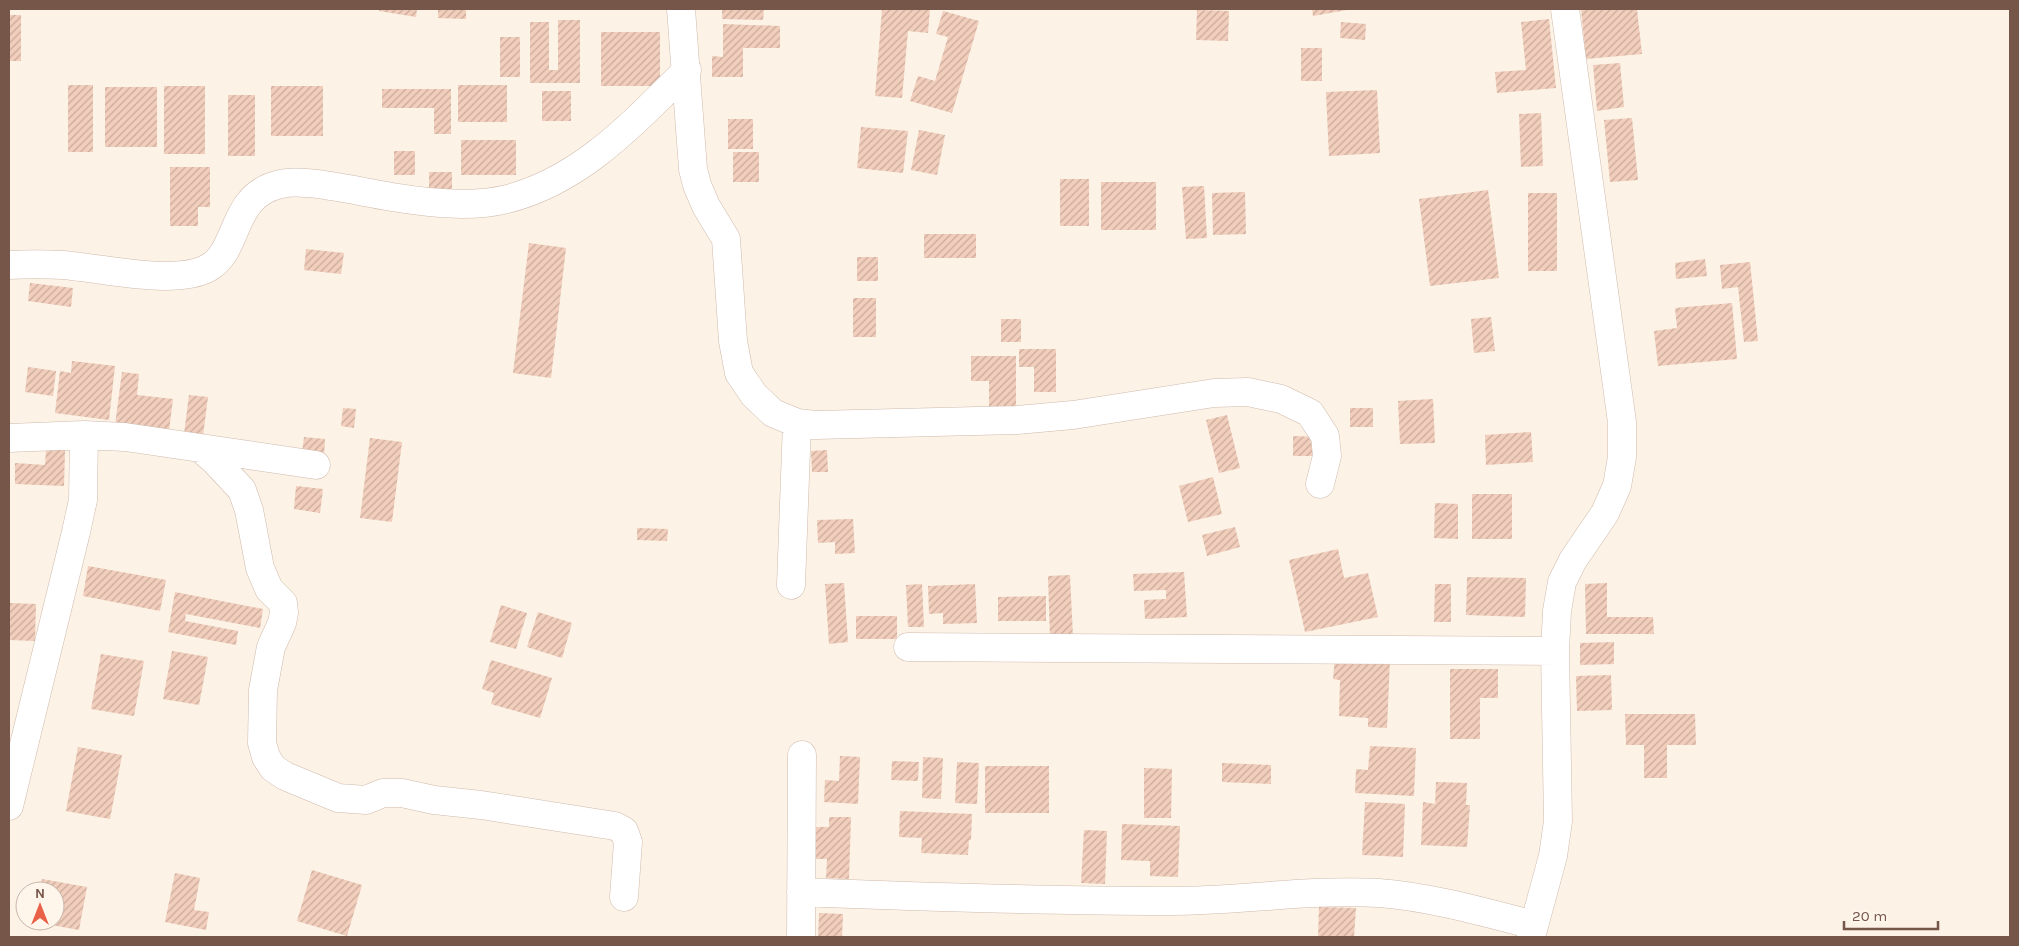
<svg xmlns="http://www.w3.org/2000/svg" width="2019" height="946" font-family="Karla,sans-serif">
  <style>
    .building { fill: url(#building-hatch) }
    .lines { fill: none; stroke-linecap: round; stroke-linejoin: round }
    .minor-casing { stroke: #d0baad; stroke-width: 29 }
    .minor { stroke: #fff; stroke-width: 28 }
  </style>
  <defs>
    <pattern id="building-hatch" width="6" height="6" patternUnits="userSpaceOnUse" patternTransform="scale(1.25)"><rect width="6" height="6" fill="#f2cebc"/><path d="M-1 1l2-2M0 6l6-6M5 7l2-2" fill="none" stroke="#c9aa9b"/></pattern>
  </defs>
  <rect width="100%" height="100%" fill="#fcf2e5"/>
  <path class="building" d="M380 9H417L416 17 379 11Z
    M438 9H466V19L438 18Z
    M722 9H764L763 20 722 19Z
    M882 9H930L928 33 908 31 902 98 875 96Z
    M1312 9H1347V10L1313 16Z
    M1581 9H1637L1642 54 1586 59Z
    M1197 10 1229 11 1228 41 1196 40Z
    M943 11 979 21 952 113 910 101 918 76 935 81 948 37 936 34Z
    M9 15H21V61H9Z
    M1549 19 1556 88 1497 93 1495 72 1526 70 1521 22Z
    M558 20H580V83H530V22H549V70H558Z
    M1341 22 1366 24 1365 40 1340 38Z
    M723 24 780 26V48H743V77H712V56L723 57Z
    M601 32H660V86H601Z
    M500 37H520V77H500Z
    M1301 48H1322V81H1301Z
    M1620 63 1624 107 1597 111 1593 65Z
    M68 85H93V152H68Z
    M458 85H507V122H458Z
    M164 86H205V154H164Z
    M271 86H323V136H271Z
    M105 87H157V147H105Z
    M382 89H451V134H434V108H382Z
    M1377 90 1380 153 1329 156 1326 92Z
    M542 91H571V121H542Z
    M228 95H255V156H228Z
    M1541 113 1543 166 1521 167 1519 114Z
    M1632 118 1638 180 1610 182 1604 120Z
    M728 119H753V149H728Z
    M861 127 908 131 903 173 857 168Z
    M919 130 945 135 937 175 911 170Z
    M461 140H516V175H461Z
    M394 151H415V175H394Z
    M733 152H759V182H733Z
    M170 167H210V207H198V226H170Z
    M429 172H452V189H429Z
    M1060 179H1089V226H1060Z
    M1101 182H1156V230H1101Z
    M1204 186 1207 238 1186 239 1182 187Z
    M1488 190 1499 278 1430 286 1419 199Z
    M1245 192 1246 234 1213 235 1212 193Z
    M1528 193H1557V271H1528Z
    M924 234H976V258H924Z
    M529 243 566 248 551 378 513 373Z
    M306 249 344 253 341 274 304 270Z
    M857 257H878V281H857Z
    M1705 259 1707 276 1676 279 1675 263Z
    M1750 262 1758 341 1744 342 1738 287 1722 289 1720 265Z
    M30 283 73 288 71 307 28 301Z
    M853 298H876V337H853Z
    M1732 303 1737 359 1658 366 1654 331 1677 328 1675 308Z
    M1491 317 1495 351 1474 353 1471 319Z
    M1001 319H1021V342H1001Z
    M1019 349H1056V392H1034V367H1019Z
    M971 356H1016V407H989V381H971Z
    M72 361 115 366 109 420 55 413 60 371 71 373Z
    M28 367 56 371 53 396 25 392Z
    M122 372 139 374 137 395 173 399 169 431 115 425Z
    M189 395 208 397 203 436 184 434Z
    M1433 399 1435 443 1400 444 1398 401Z
    M343 408 356 409 354 428 341 426Z
    M1350 408H1373V427H1350Z
    M1227 415 1240 468 1219 473 1206 420Z
    M1531 432 1533 462 1486 465 1485 435Z
    M1293 436 1317 437 1316 456H1293Z
    M304 437 325 439 324 456 302 453Z
    M370 438 402 442 392 522 360 518Z
    M46 449 65 450 64 486 15 484V463L45 465Z
    M827 450 828 472H812L811 451Z
    M1213 477 1222 514 1188 522 1179 486Z
    M296 486 323 489 320 513 294 509Z
    M1472 494H1512V539H1472Z
    M1435 503 1458 504V539L1434 538Z
    M853 519 855 553 835 554V542L818 543 817 520Z
    M1235 527 1240 547 1207 556 1202 535Z
    M637 528 668 529 667 541 637 540Z
    M1338 549 1344 578 1368 573 1378 617 1305 632 1289 560Z
    M88 566 166 580 160 611 83 596Z
    M1184 572 1187 617 1145 619 1144 600 1166 599V590L1134 591 1133 574Z
    M1070 575 1073 637 1050 638 1048 576Z
    M1467 577 1526 578 1525 617 1466 615Z
    M844 583 848 642 829 644 825 584Z
    M1607 583V617H1653L1654 634H1586L1585 584Z
    M922 584 924 627H908L906 585Z
    M975 584 977 623 943 624V613L929 614 928 586Z
    M1435 584H1451V622H1434Z
    M175 592 263 609 260 628 186 614 185 621 238 631 236 645 168 632Z
    M1046 596V621H998V597Z
    M9 603 36 604 35 641 9 640Z
    M501 605 527 613 516 649 490 642Z
    M538 612 572 623 562 658 527 647Z
    M856 616H897V639H856Z
    M1614 642V664L1580 665V643Z
    M172 651 208 657 199 705 163 699Z
    M101 654 144 661 134 716 91 709Z
    M1335 657 1390 659 1387 728 1368 727V718L1339 716 1340 680 1333 679Z
    M491 660 552 678 540 718 491 704 494 693 482 689Z
    M1450 669H1498V698H1480V739H1450Z
    M1611 675 1612 710 1577 711 1576 676Z
    M1625 714H1695L1696 745H1667V778H1644V745H1626Z
    M1370 746 1416 748 1414 796 1355 793 1356 769 1368 770Z
    M78 747 122 755 110 819 66 811Z
    M840 756 860 757 858 804 824 802 825 780 839 781Z
    M923 757 943 758 941 799 922 798Z
    M892 761 919 762 918 781 891 780Z
    M957 762 979 763 977 804 955 803Z
    M1222 763 1271 765V784L1222 782Z
    M985 766H1049V813H985Z
    M1144 768 1172 769 1171 818H1144Z
    M1436 782 1467 783 1466 805H1470L1467 847 1421 845 1423 802 1435 804Z
    M1365 802 1405 804 1403 857 1362 855Z
    M900 811 972 814 971 840H969L968 855 921 853 922 838 899 837Z
    M829 817H851L849 879 826 878 827 859H814L816 827H829Z
    M1122 824 1180 826 1178 877 1150 876V861L1121 860Z
    M1084 830 1107 831 1105 884 1081 883Z
    M312 870 362 885 347 936 297 921Z
    M175 873 200 878 194 910 209 912 206 930 165 922Z
    M42 879 87 887 79 930 35 922 55 921V891H40Z
    M1319 907 1356 908 1354 937H1318Z
    M819 913 843 914 842 937H818Z"/>
  <g class="lines">
    <g class="minor-casing">
      <path id="minor" d="M681 9 693 169 697 185 706 206 726 239 733 341 739 373 754 395 773 413 797 423 816 425 1017 420 1073 415 1214 393 1248 392 1281 399 1310 413 1325 436 1327 456 1320 484
        M9 265C27 264 45 264 63 265 101 268 175 286 208 268 241 250 229 195 281 184 307 178 363 193 392 197 428 203 471 208 507 199 582 180 634 122 687 70
        M9 438 84 435 125 437 316 465
        M200 448 215 461 242 490 249 510 260 568 269 589 283 603 284 613 282 623 271 647 263 690 262 743 266 757 273 768 285 776 338 798 366 800 383 793H402L434 800 481 805 615 826 624 831 628 842 624 897
        M791 585 797 423
        M908 647 1555 651
        M9 806 76 532 83 500 84 435
        M801 892C925 897 1048 901 1171 901 1240 901 1309 889 1379 893 1431 897 1483 912 1534 925
        M801 937 802 755
        M1531 937 1553 856 1558 821 1555 651 1557 611 1562 582 1573 560 1605 513 1617 486 1622 457V422L1565 9"/>
    </g>
    <use href="#minor" class="minor"/>
  </g>
  <rect width="2019" height="946" fill="none" stroke="#765649" stroke-width="20"/>
  <g transform="translate(40 906)"><circle r="24" fill="#fff6eb" stroke="#c8b6aa"/>
  <path d="M0-4L9 19L0 12L-9 19Z" fill="#e86148"/>
  <text y="-8" font-size="14" font-weight="bold" text-anchor="middle" fill="#765649">N</text>
  </g>
  <path d="M1844 921v8h94v-8" fill="none" stroke="#765649" stroke-width="2.5"/>
  <text x="1852" y="921" font-size="15" fill="#765649" stroke="#fff6eb" stroke-width="4" paint-order="stroke">20 m</text>
</svg>
